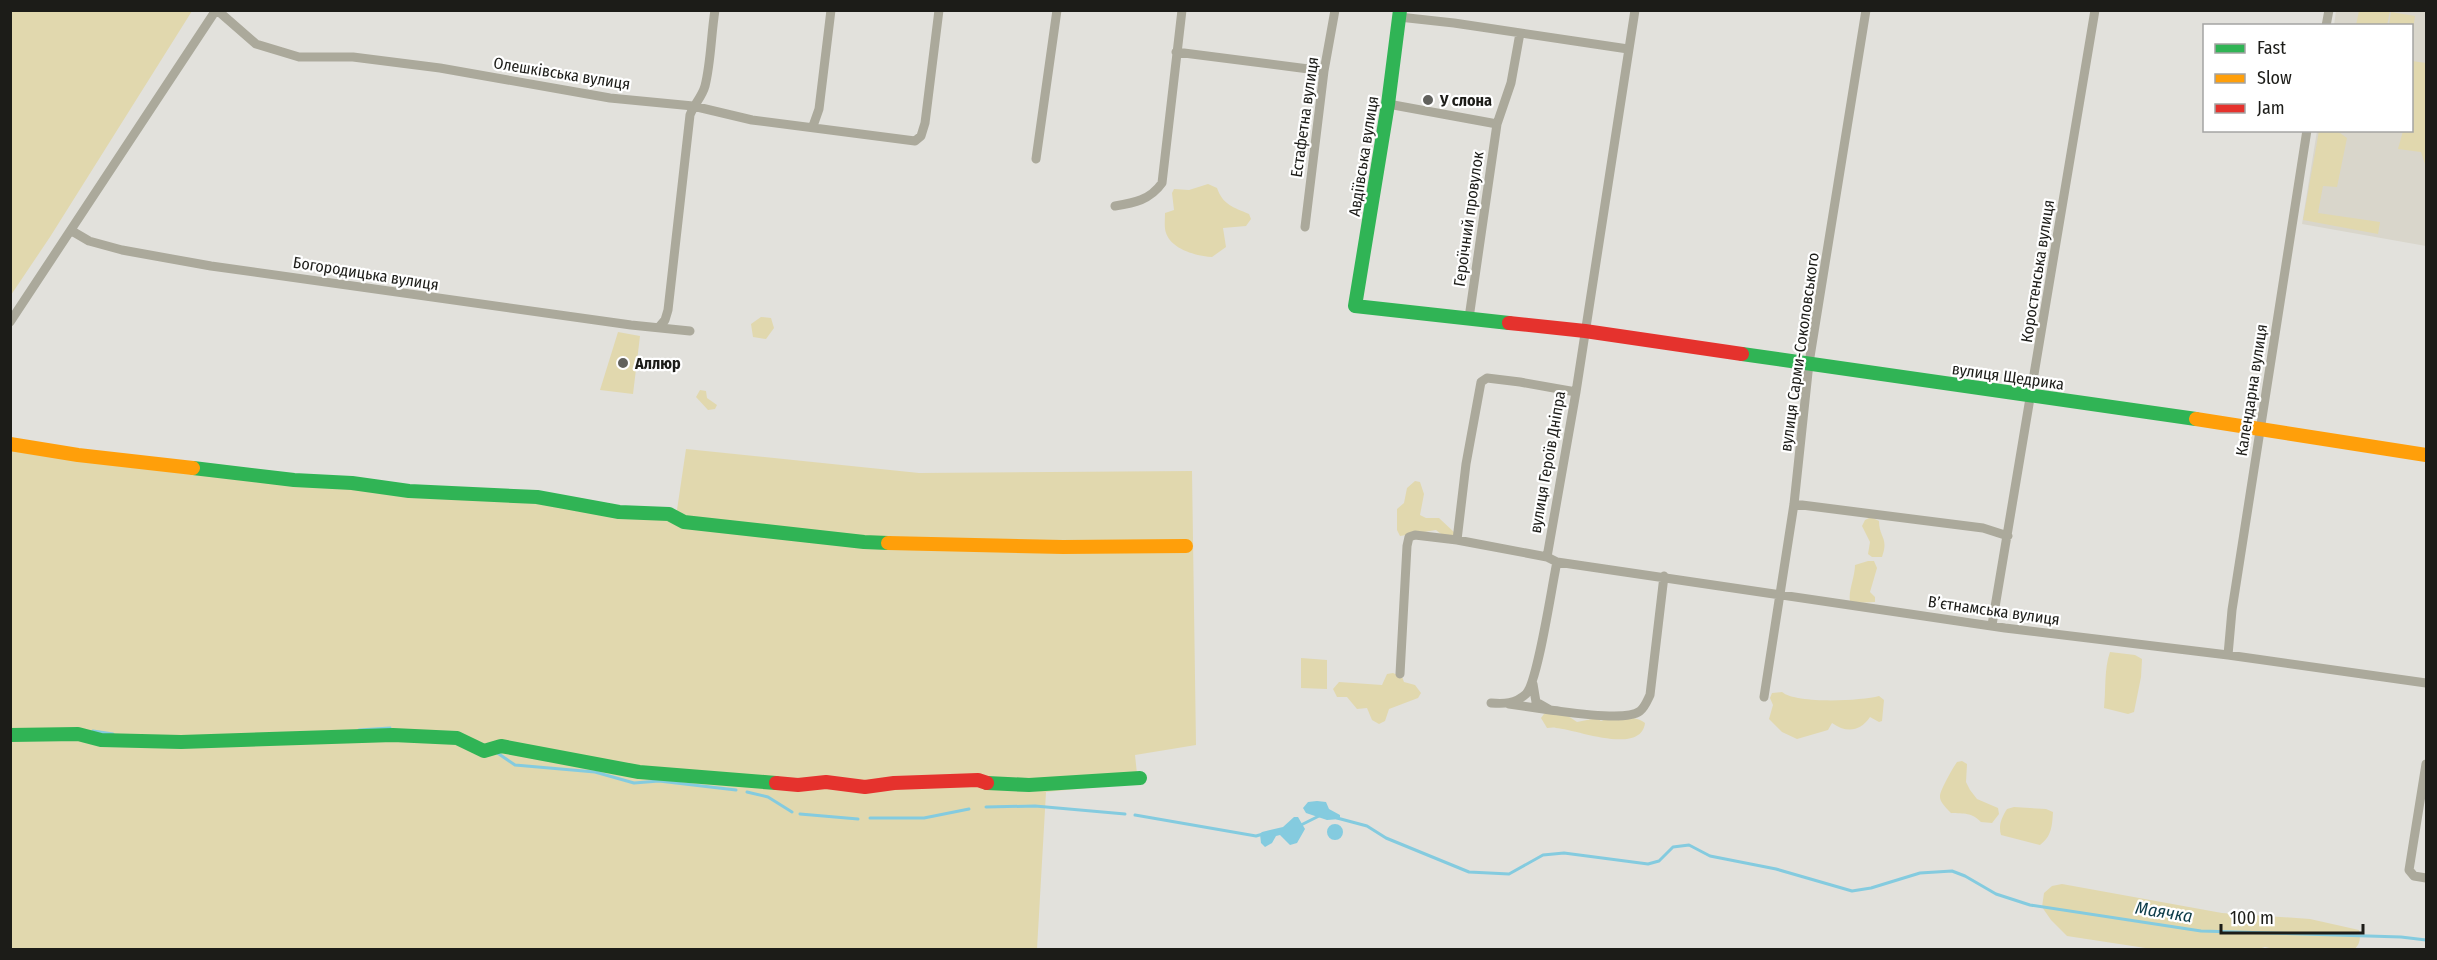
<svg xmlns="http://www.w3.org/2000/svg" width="2437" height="960" font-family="'Fira Sans Condensed',sans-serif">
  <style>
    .built { fill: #d9d6cb }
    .green { fill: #e1d8ae }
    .water { fill: #84cbdf }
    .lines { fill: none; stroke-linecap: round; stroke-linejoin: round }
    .stream { stroke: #84cbdf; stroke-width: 3 }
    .street { stroke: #aba99b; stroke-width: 9 }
    .fast { stroke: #30b455; stroke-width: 14 }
    .slow { stroke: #ff9f0a; stroke-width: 14 }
    .jam { stroke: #e5322d; stroke-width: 14 }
    .poi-dot { fill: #61615d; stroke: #fff; stroke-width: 2 }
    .labels { text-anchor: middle; stroke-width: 4.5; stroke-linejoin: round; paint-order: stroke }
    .street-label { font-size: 16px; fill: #1c1c18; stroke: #fff }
    .poi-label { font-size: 16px; font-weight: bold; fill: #1c1c18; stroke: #fff; text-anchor: start }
    .water-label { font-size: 18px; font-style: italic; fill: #0e3d4a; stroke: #fff }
  </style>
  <rect width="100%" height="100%" fill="#e2e1dc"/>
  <path class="built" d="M2336 11H2426V246L2302 224 2317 131 2412 130V26L2334 25Z"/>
  <path class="green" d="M11 10 192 11 50 237 11 295Z
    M2359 11H2390L2387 25H2356Z
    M2391 12 2415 16 2412 36V26L2389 25Z
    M2412 61 2426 63V167L2421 152 2398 149 2403 131 2412 130Z
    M2319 131H2337L2347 138 2337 187 2323 186 2318 213 2380 222 2378 234 2303 220Z
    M1208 184 1217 188C1223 205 1233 207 1249 214L1251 219 1246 226 1223 228 1226 247 1212 257C1197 256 1172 250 1166 233 1164 227 1165 220 1165 213L1174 210 1172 193 1174 189 1189 190Z
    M761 317 771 318 774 328 766 339 753 337 751 324Z
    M618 332 640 336 633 394 600 390Z
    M700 390 706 391 707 398 717 405 715 409 708 410 696 397Z
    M10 441 585 507 677 510 686 449 919 473 1192 471 1196 745 1135 755 1138 783 1046 792 1037 949H11Z
    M1415 481 1420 482 1424 494 1420 515 1426 518H1439L1456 534C1448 539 1442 535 1436 530L1400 536 1397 530V509L1404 503 1407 488Z
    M1871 517 1879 521C1879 538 1889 537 1882 557H1872L1868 554 1870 542 1862 526 1865 520Z
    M1868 561H1874L1877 568 1870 592 1875 597V602L1854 603 1850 601C1848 591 1855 577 1855 565Z
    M2110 652 2135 655 2142 659 2141 677 2134 712 2128 714 2104 708C2106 689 2104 669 2110 652Z
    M1301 658 1327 660V689L1301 688Z
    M1393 673 1402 677 1404 682 1415 685 1421 693 1418 698 1389 709 1385 721 1379 724 1372 720 1367 708 1357 709 1347 697H1337L1333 689 1339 682 1382 685 1387 674Z
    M1782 692C1796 704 1861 701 1879 696L1884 700 1882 721 1879 722 1870 717C1860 732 1846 733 1832 723L1828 730 1797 739 1782 732 1769 719 1773 705 1770 698 1772 693Z
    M1553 713 1565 714 1577 722 1597 718 1601 721C1613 716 1635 715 1645 723 1641 756 1575 729 1556 728 1553 727 1550 728 1547 728L1541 718 1544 714Z
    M1962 761 1967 764 1966 782 1970 790 1977 799 1998 808 1999 814 1992 823 1981 822C1971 812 1965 814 1951 813 1936 798 1938 797 1947 779 1950 773 1953 768 1957 762Z
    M2014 807 2046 809 2053 812C2052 826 2052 836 2040 845L2001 835C1998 825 2002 817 2007 809Z
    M2062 884 2222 913 2310 919 2359 930C2361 937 2360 947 2352 950H2278L2265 947 2255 950 2152 949 2067 936 2051 920 2042 907 2044 893 2052 886Z"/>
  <path class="water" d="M1317 801 1326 802 1329 809 1340 815V819L1327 820 1306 813 1303 808 1308 802Z
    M1294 817H1298L1305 829 1297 843 1290 845 1280 835 1276 836 1272 843 1265 847 1261 843 1260 834 1262 832 1283 827Z
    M1327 832a8 8 0 1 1 16 0a8 8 0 1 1-16 0Z"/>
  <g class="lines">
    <path class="stream" d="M359 730 390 728
      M93 731 113 734
      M496 752 515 765 595 772 634 783 659 781 736 790
      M747 792 768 797 792 812
      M986 807 1035 806 1125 814
      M800 814 858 819
      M1135 815 1256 836 1263 834
      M870 818H924L969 809
      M1337 818 1367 826 1386 838 1469 872 1509 874 1543 855 1564 853 1648 864 1659 861 1673 847 1689 845 1710 856 1776 869 1852 891 1871 888 1920 873 1952 871 1965 876 1996 894 2030 905 2201 931 2401 937 2426 940
      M1301 825 1319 816"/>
    <path class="street" d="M217 10 256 44 299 57H353L440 68 610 98 693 106 752 120 915 141 921 136 925 123 939 10
      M1399 17 1454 23 1628 49
      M2326 26 2329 10
      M1176 52 1324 71
      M1388 104 1497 124
      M813 126 819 109 831 10
      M1036 159 1057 10
      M1115 206C1134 203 1150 200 1162 183L1182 10
      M1305 227 1324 71 1335 10
      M72 231 89 241 122 250 211 266 631 325 690 331
      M1469 318 1497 124 1511 83 1520 33
      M10 322 216 10
      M660 326 665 320 668 310 690 115C694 104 702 97 705 86 711 62 711 35 715 10
      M1794 504 1983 528 2008 536
      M1457 540 1466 464 1481 382 1487 378 1520 382 1576 392
      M1557 562 2005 628 2228 655 2426 683
      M1992 625 2095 10
      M2228 655 2232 610 2307 130
      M1400 674 1407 546 1409 537 1415 535 1457 540 1547 557
      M1764 697 1794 504 1809 363 1866 10
      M1491 703C1504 704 1515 704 1526 694 1538 682 1552 584 1557 562L1547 557 1576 392 1635 10
      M1509 704 1550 710 1536 702 1533 684
      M1550 710C1568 712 1626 722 1640 711 1645 707 1647 701 1650 695L1664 576
      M2426 764 2409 870 2414 876 2426 878"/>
    <path class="fast" d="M1400 10 1388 104 1355 306 1509 323
      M1742 354 2196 419
      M193 468 294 480 352 483 409 491 537 497 619 512 669 514 684 522 864 542 888 543
      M10 735 78 734 101 740 181 742 393 735 457 738 484 751 501 746 639 772 776 783
      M987 783 1029 785 1140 778"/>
    <path class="slow" d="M2196 419 2426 455
      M10 444 78 455 193 468
      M888 543 1063 547 1186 546"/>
    <path class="jam" d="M1509 323 1585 331 1742 354
      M776 783 798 785 826 782 865 787 894 783 978 780 987 783"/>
  </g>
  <g class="poi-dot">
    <circle cx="1428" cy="100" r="6"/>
    <circle cx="623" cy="363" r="6"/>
  </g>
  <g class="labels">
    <g class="street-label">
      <text transform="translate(562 73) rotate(9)" y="6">Олешківська вулиця</text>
      <text transform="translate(1304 117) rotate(-82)" y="6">Естафетна вулиця</text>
      <text transform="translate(1363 156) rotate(-81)" y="6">Авдіївська вулиця</text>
      <text transform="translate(1468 219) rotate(-82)" y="6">Героїчний провулок</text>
      <text transform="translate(2037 271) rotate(-81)" y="6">Коростенська вулиця</text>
      <text transform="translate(366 273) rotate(9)" y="6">Богородицька вулиця</text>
      <text transform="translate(1799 352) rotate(-82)" y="6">вулиця Сарми-Соколовського</text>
      <text transform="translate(2008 376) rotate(8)" y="6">вулиця Щедрика</text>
      <text transform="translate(2251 390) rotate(-81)" y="6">Календарна вулиця</text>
      <text transform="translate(1547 462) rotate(-80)" y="6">вулиця Героїв Дніпра</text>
      <text transform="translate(1994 610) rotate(8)" y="6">Вʼєтнамська вулиця</text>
    </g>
    <g class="poi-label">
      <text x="1440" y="106">У слона</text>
      <text x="635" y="369">Аллюр</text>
    </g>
    <g class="water-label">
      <text transform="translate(2164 912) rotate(9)" y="6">Маячка</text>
    </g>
  </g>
  <rect width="2437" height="960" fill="none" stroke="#1c1c18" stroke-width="24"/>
  <rect x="2203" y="24" width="210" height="108" fill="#ffffff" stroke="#a4a4a3" stroke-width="1.5"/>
  <rect x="2215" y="44" width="30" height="9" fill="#30b455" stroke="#a4a4a3" stroke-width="1.5"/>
  <text x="2257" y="54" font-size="18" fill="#1c1c18">Fast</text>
  <rect x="2215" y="74" width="30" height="9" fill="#ff9f0a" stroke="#a4a4a3" stroke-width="1.5"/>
  <text x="2257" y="84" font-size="18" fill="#1c1c18">Slow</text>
  <rect x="2215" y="104" width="30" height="9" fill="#e5322d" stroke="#a4a4a3" stroke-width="1.5"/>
  <text x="2257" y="114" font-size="18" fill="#1c1c18">Jam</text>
  <path d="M2221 924v9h142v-9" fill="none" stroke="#1c1c18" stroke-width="3"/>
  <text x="2230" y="924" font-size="18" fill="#1c1c18" stroke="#ffffff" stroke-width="4.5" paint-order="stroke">100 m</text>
</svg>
